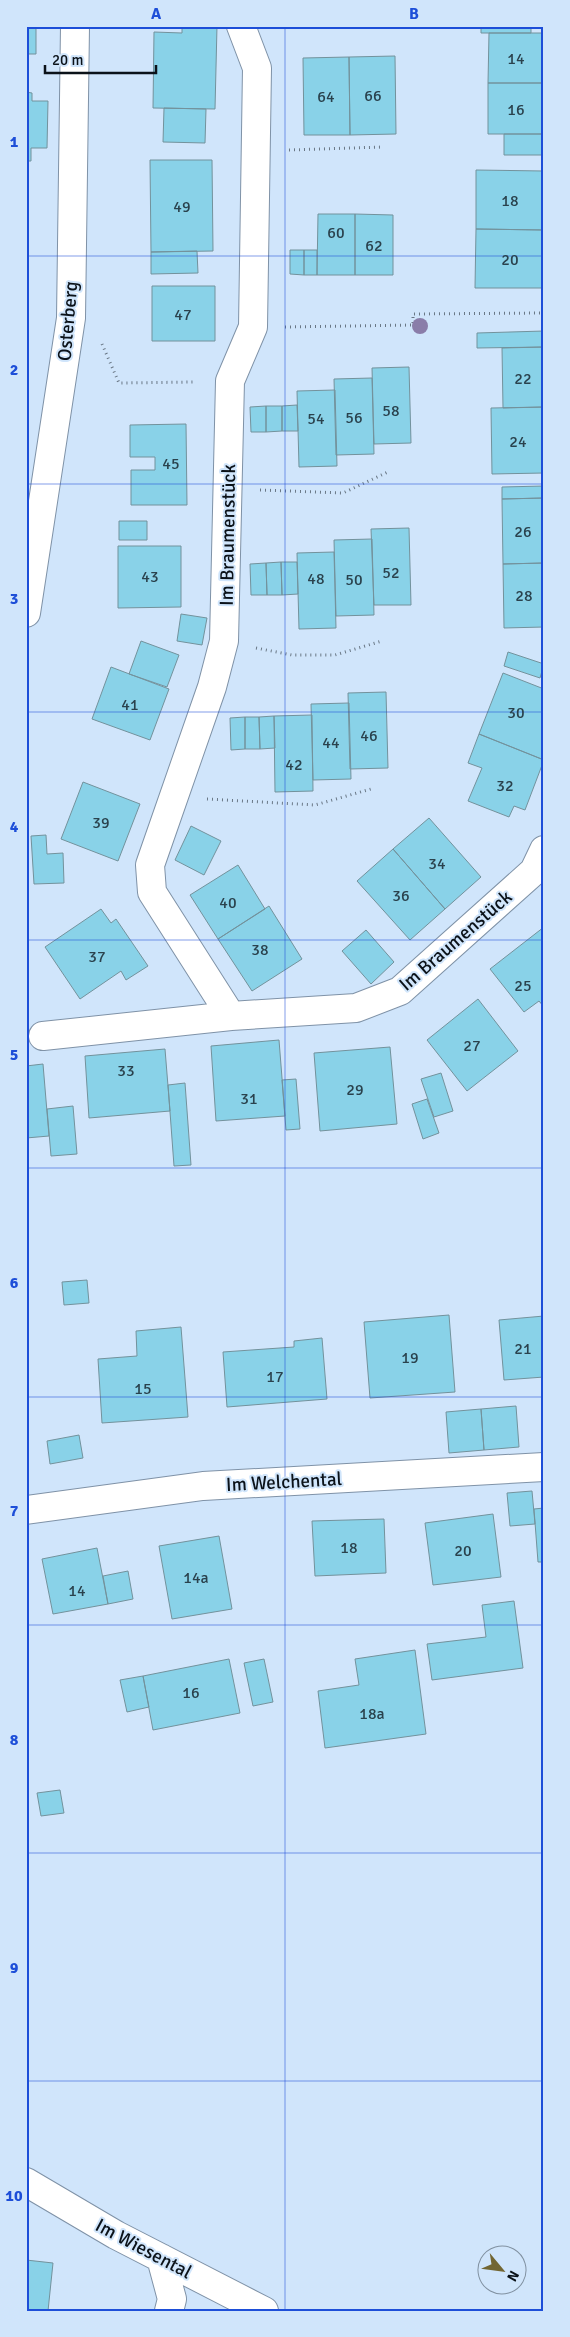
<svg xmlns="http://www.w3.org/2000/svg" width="570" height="2337" font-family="Signika,sans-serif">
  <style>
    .building { fill: #89d2e8; stroke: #73929c }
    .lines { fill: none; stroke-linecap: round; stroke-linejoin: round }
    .minor-casing { stroke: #7f92a7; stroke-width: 30 }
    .secondary-casing { stroke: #7f92a7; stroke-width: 30 }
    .path { stroke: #697785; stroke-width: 3; stroke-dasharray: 1 4; stroke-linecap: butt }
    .minor { stroke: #fff; stroke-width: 28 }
    .secondary { stroke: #fff; stroke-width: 28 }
    .tree { fill: #8a7da9 }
    .grid { fill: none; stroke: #1d4ed8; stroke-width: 1; stroke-opacity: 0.55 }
    .labels { text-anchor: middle; stroke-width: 4; stroke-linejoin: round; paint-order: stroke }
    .number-label { font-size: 16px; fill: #2a424d }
    .street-label { font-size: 19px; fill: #0b1219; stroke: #d0e5fb }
    .neatline { fill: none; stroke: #1d4ed8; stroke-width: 2 }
    .grid-label { font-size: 16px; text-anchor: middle; font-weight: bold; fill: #1d4ed8 }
  </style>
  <rect width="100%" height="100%" fill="#d0e5fb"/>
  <path class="building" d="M26 26H36V54H26Z
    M182 26H217L215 109 153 108 154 32 182 33Z
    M481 26H531V33H481Z
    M489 33H544V83H488Z
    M395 56 396 134 350 135 349 57Z
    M349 57 350 135H304L303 58Z
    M488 83H544V134H488Z
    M26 92 32 93V101H48L47 148H31V161H26Z
    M164 108 206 109 205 143 163 142Z
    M504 134H544V155H504Z
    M150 160H212L213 251 151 252Z
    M476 170 544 171V230L476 229Z
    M318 214H355V275H317Z
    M355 214 393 215V275H355Z
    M476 229 544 230V288H475Z
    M290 250H304V275L290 274Z
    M304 250H317V275H304Z
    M197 251 198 273 151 274V252Z
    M152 286H215V341H152Z
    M544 331V347L477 348V333Z
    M544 347V407L503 408 502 348Z
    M409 367 411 443 374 444 372 368Z
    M372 378 374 454 336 455 334 379Z
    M335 390 337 466 299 467 297 391Z
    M297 405 298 431H282V406Z
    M266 406H282V431L266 432Z
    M266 406V432H251L250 407Z
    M544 407V473L492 474 491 408Z
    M186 424 187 505H131V470H155V457H130V425Z
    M544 486V498L502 499V487Z
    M544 498V563L503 564 502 499Z
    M119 521H147V540H119Z
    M409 528 411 605H374L371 529Z
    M372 539 374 615 336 616 334 540Z
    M118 546H181V607L118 608Z
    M334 552 336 628 299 629 297 553Z
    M281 562H297L298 594 282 595Z
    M281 562 282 595H267L266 563Z
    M266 563 267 595H251L250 564Z
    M544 563V627L504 628 503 564Z
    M181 614 207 618 202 645 177 641Z
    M141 641 179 655 167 687 129 674Z
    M508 652 544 664 540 678 504 666Z
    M111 667 169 689 150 740 92 719Z
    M503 673 544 689V760L479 734Z
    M386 692 388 768 350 769 348 693Z
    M349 703 351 779 313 780 311 704Z
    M312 715 313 791 275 792 274 716Z
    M274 716 275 748 260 749 259 717Z
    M245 717V749L231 750 230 718Z
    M245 717H259L260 749H245Z
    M479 734 544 760 525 810 514 806 509 817 468 801 482 768 468 763Z
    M83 782 140 804 118 861 61 839Z
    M429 818 481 877 445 909 393 849Z
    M191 826 221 841 204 875 175 860Z
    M46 835 47 854 63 853 64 883 34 884 31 836Z
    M393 849 445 909 410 940 357 881Z
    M238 865 265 909 218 939 190 895Z
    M269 906 302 959 252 991 218 939Z
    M101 909 111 923 116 919 148 966 126 980 121 971 80 999 45 947Z
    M544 927V1007L539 1001 524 1012 490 969Z
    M366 930 394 962 371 984 342 951Z
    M478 999 518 1051 467 1091 427 1040Z
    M279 1040 285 1116 216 1121 211 1046Z
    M390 1047 397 1124 320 1131 314 1053Z
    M165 1049 170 1111 89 1118 85 1056Z
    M43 1064 49 1136 26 1138V1066Z
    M441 1073 453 1111 434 1117 421 1079Z
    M296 1079 300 1129 286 1130 282 1080Z
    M185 1083 191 1165 174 1166 168 1085Z
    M427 1099 439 1133 423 1139 412 1104Z
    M73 1106 77 1154 51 1156 47 1109Z
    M87 1280 89 1303 64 1305 62 1282Z
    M449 1315 455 1392 370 1398 364 1322Z
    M544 1316V1377L504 1380 499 1320Z
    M181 1327 188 1417 102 1423 98 1359 137 1356 136 1331Z
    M322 1338 327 1399 227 1407 223 1352 294 1347V1341Z
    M516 1406 519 1447 484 1450 481 1409Z
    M481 1409 484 1450 449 1453 446 1412Z
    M79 1435 83 1458 50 1464 47 1441Z
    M532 1491 535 1524 510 1526 507 1493Z
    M544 1508V1562H538L534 1509Z
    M493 1514 501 1577 433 1585 425 1523Z
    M384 1519 386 1573 315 1576 312 1521Z
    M219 1536 232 1609 172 1619 159 1546Z
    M97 1548 108 1604 53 1614 42 1559Z
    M128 1571 133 1599 108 1604 103 1576Z
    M514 1601 523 1668 432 1680 427 1644 486 1637 482 1605Z
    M415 1650 426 1734 325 1748 318 1691 359 1685 355 1659Z
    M229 1659 240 1713 153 1730 143 1676Z
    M264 1659 273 1702 253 1706 244 1663Z
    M143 1676 149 1707 127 1712 120 1680Z
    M60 1790 64 1813 41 1816 37 1793Z
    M26 2260 53 2263 48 2311H26Z"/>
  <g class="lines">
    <g class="minor-casing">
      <path id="minor" d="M26 613 71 318 75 26
        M231 1016 152 892 150 865 212 687 224 641 230 381 253 327 257 68 241 26
        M43 1036 231 1016 356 1008 400 991 534 871 544 850
        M26 1510 203 1486 544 1467"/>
    </g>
    <g class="secondary-casing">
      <path id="secondary" d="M26 2182 116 2235 264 2311
        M161 2258 172 2299 169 2311"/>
    </g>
    <path class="path" d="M289 150 383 147
      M285 327 413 325V314L544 313
      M102 344 119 383 196 382
      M260 490 343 493 390 471
      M256 648 292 655H335L382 641
      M207 799 315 805 371 789"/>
    <use href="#minor" class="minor"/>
    <use href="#secondary" class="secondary"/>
  </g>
  <circle class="tree" cx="420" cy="326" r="8"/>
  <path class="grid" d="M285 26V2311M26 256H544M26 484H544M26 712H544M26 940H544M26 1168H544M26 1397H544M26 1625H544M26 1853H544M26 2081H544"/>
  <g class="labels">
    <g class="number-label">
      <text x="516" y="64">14</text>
      <text x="373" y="101">66</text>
      <text x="326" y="102">64</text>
      <text x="516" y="115">16</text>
      <text x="510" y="206">18</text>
      <text x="182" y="212">49</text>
      <text x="336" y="238">60</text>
      <text x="374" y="251">62</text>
      <text x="510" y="265">20</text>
      <text x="183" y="320">47</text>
      <text x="523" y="384">22</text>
      <text x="391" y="416">58</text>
      <text x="354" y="423">56</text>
      <text x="316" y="424">54</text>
      <text x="518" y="447">24</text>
      <text x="171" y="469">45</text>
      <text x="523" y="537">26</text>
      <text x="391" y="578">52</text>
      <text x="150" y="582">43</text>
      <text x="316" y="584">48</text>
      <text x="354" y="585">50</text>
      <text x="524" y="601">28</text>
      <text x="130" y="710">41</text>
      <text x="516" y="718">30</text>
      <text x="369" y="741">46</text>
      <text x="331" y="748">44</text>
      <text x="294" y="770">42</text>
      <text x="505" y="791">32</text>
      <text x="101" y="828">39</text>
      <text x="437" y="869">34</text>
      <text x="401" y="901">36</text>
      <text x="228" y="908">40</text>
      <text x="260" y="955">38</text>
      <text x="97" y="962">37</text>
      <text x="523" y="991">25</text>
      <text x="472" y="1051">27</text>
      <text x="126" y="1076">33</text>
      <text x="355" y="1095">29</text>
      <text x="249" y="1104">31</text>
      <text x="523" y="1354">21</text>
      <text x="410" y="1363">19</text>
      <text x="275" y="1382">17</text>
      <text x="143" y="1394">15</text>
      <text x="349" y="1553">18</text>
      <text x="463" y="1556">20</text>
      <text x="196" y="1583">14a</text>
      <text x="77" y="1596">14</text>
      <text x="191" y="1698">16</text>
      <text x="372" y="1719">18a</text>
    </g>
    <g class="street-label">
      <text transform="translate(67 321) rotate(-85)" y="7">Osterberg</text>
      <text transform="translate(227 535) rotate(-89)" y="7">Im Braumenstück</text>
      <text transform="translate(455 940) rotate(-41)" y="7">Im Braumenstück</text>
      <text transform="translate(284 1481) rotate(-3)" y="7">Im Welchental</text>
      <text transform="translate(144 2248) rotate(28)" y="7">Im Wiesental</text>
    </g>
  </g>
  <rect width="570" height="2337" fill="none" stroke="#d0e5fb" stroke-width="55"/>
  <g transform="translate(502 2270) rotate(119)"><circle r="24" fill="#d0e5fb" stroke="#8191a1"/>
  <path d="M0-4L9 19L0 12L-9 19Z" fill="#726633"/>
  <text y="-8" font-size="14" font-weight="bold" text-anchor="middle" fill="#0b1219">N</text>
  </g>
  <path d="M45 65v8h111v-8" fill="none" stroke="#0b1219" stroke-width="2.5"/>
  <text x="52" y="65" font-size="15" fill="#0b1219" stroke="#d0e5fb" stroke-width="4" paint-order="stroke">20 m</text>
  <rect x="28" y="28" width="514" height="2282" class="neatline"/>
  <g class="grid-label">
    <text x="156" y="19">A</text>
    <text x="414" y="19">B</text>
    <text x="14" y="147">1</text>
    <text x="14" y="375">2</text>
    <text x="14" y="604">3</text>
    <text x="14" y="832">4</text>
    <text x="14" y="1060">5</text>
    <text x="14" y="1288">6</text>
    <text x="14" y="1516">7</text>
    <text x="14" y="1745">8</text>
    <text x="14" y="1973">9</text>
    <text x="14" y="2201">10</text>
  </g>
</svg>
